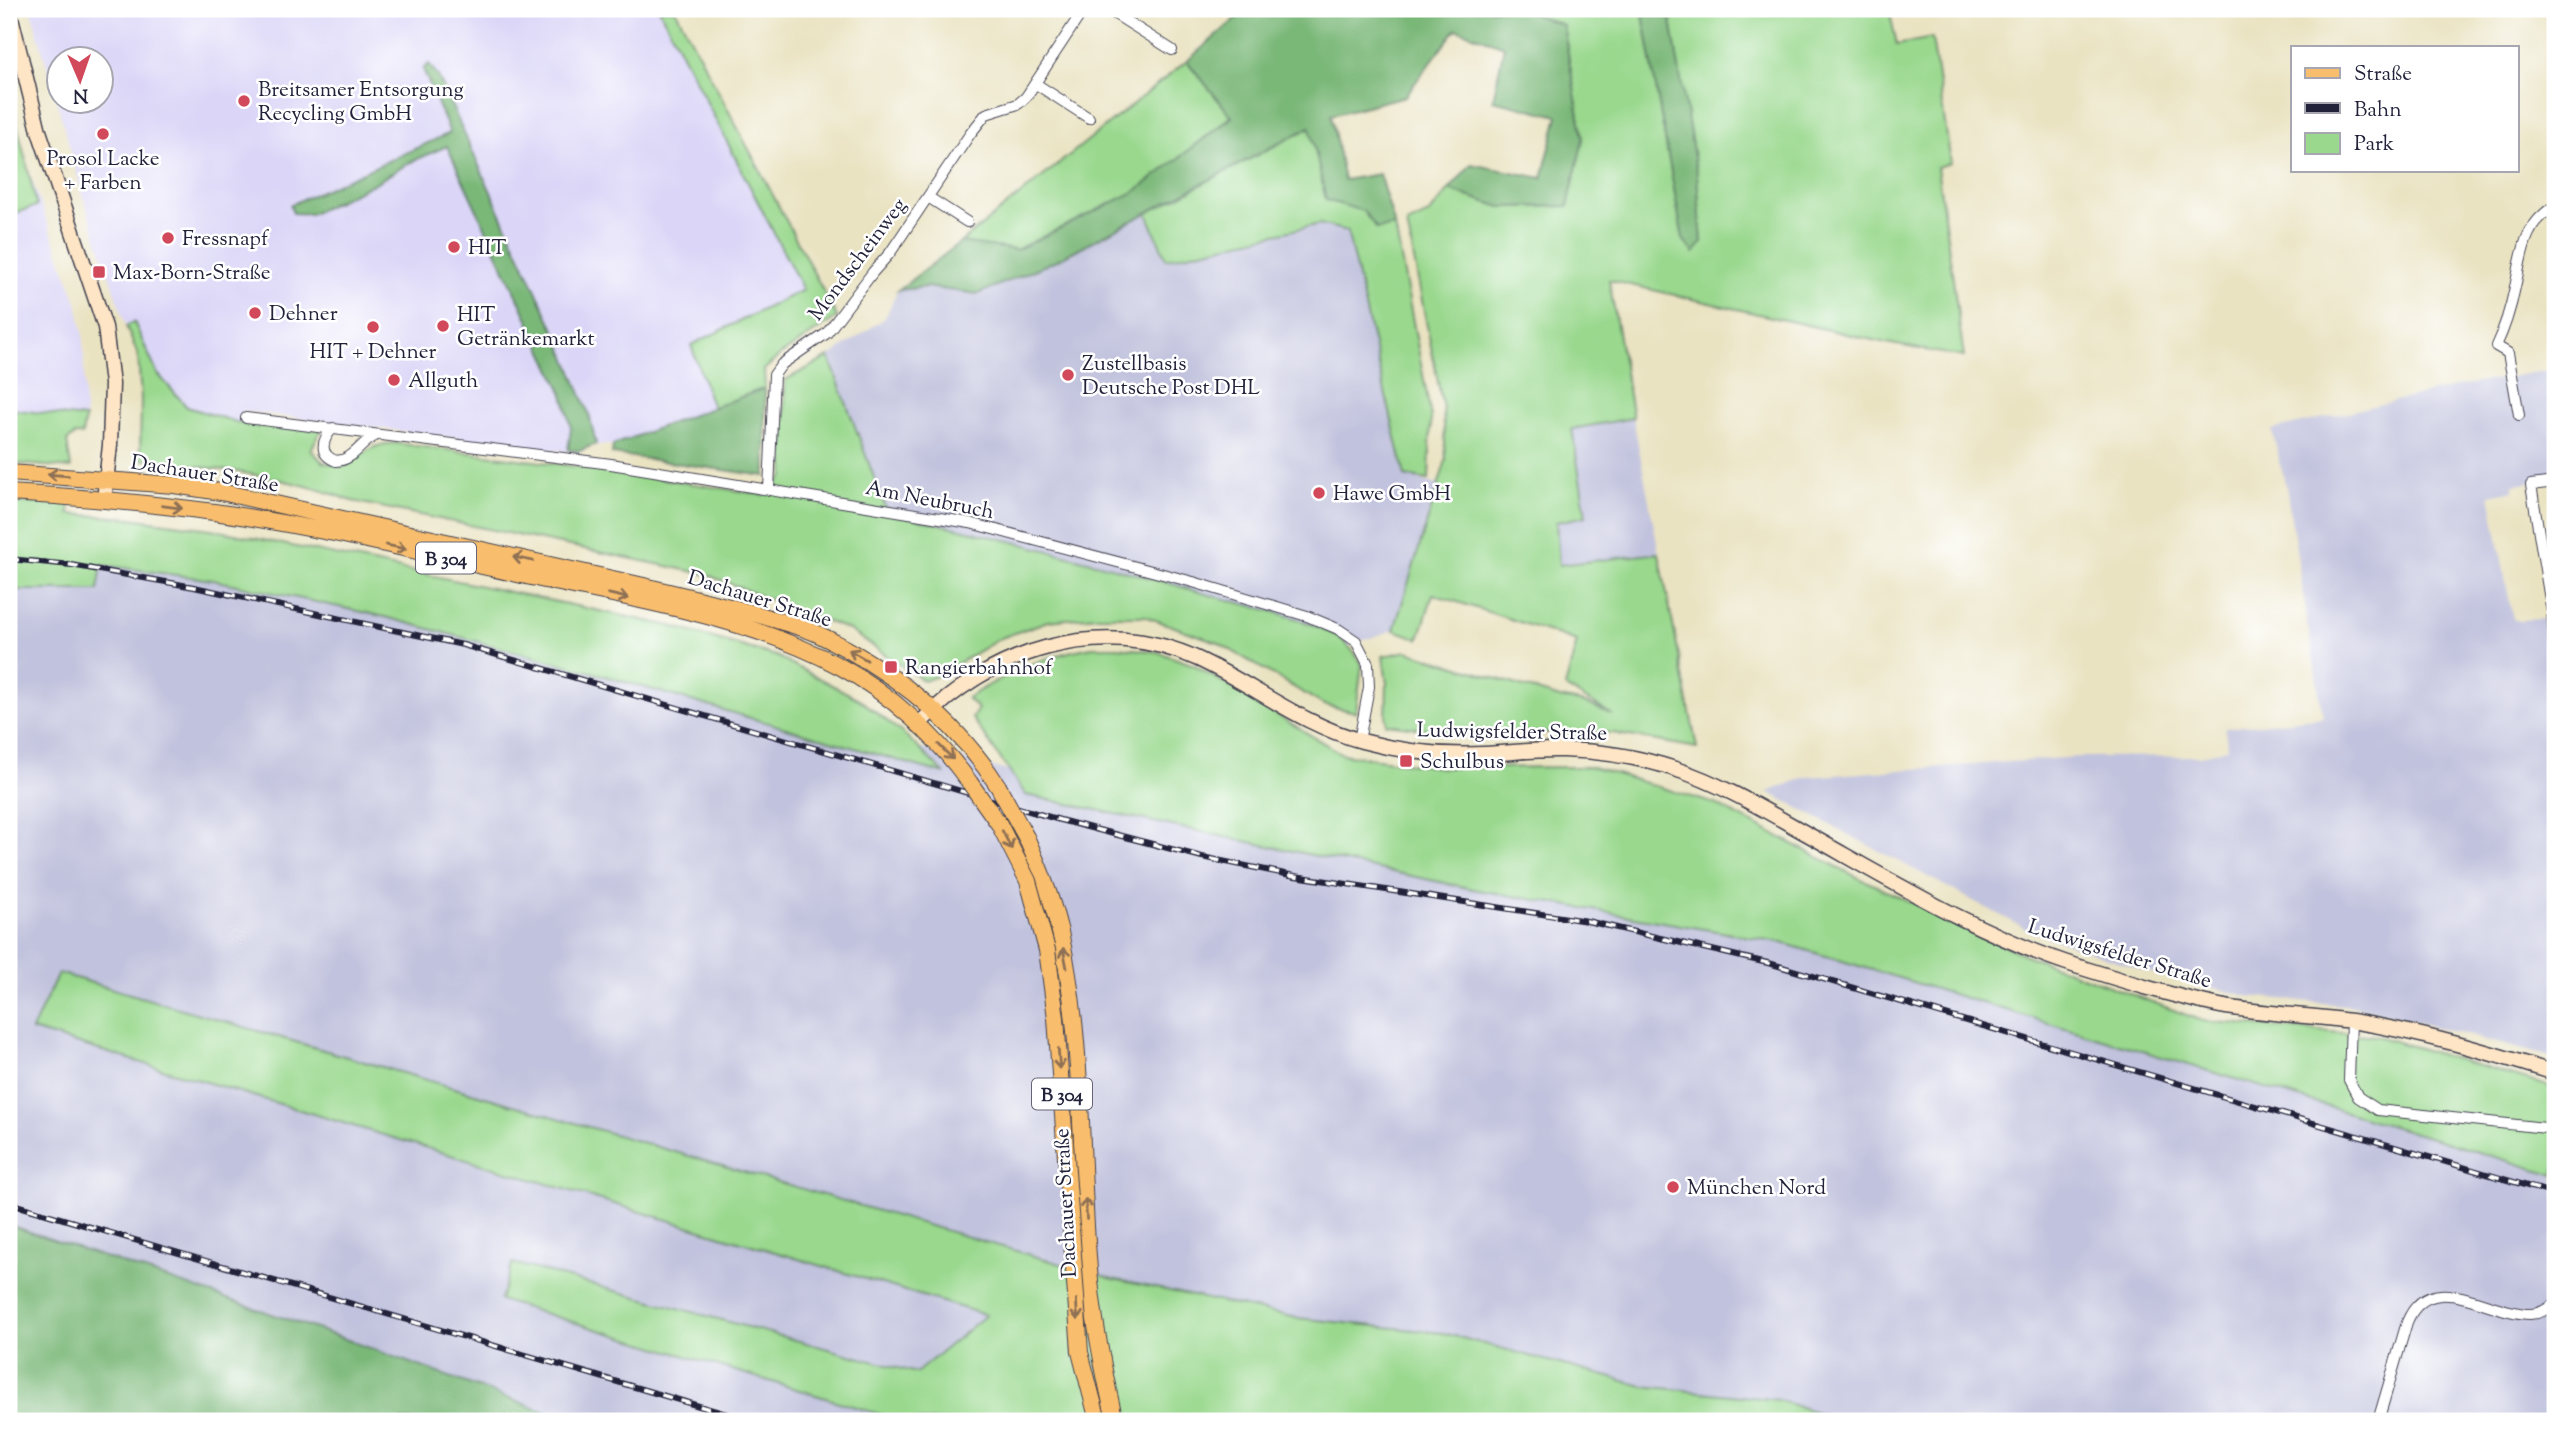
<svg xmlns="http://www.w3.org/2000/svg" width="2564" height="1430" font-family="'Sorts Mill Goudy',serif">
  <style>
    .built { fill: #dbd6f7; fill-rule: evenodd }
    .industrial { fill: #c1c2dd }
    .green { fill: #99d88d; stroke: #5e7d64; stroke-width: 2 }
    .forest { fill: #7ab878; stroke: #4e6d5a; stroke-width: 2 }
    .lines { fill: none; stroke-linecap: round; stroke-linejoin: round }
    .street-casing { stroke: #403f4f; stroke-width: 12 }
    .secondary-casing { stroke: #403f4f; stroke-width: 17 }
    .primary-casing { stroke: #403f4f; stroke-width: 18 }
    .street { stroke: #fff; stroke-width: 10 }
    .secondary { stroke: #fde5c5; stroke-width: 14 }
    .primary { stroke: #f9be6d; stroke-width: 16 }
    .rail-casing { stroke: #22223b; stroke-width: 6 }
    .rail { stroke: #fff; stroke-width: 3.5; stroke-dasharray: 10; stroke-linecap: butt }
    .primary-bridge-casing { stroke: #403f4f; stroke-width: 18; stroke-linecap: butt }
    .primary-bridge { stroke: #f9be6d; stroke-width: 16 }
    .oneway { stroke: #8e7054 }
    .poi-dot { fill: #d1495b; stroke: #fff; stroke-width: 2.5 }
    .labels { text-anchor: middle; stroke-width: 5; stroke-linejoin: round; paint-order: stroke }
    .shield { fill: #fff; stroke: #646476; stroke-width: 2 }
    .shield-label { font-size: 19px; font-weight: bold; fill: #22223b }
    .poi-label { font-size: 21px; fill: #22223b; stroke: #fff; text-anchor: start }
    .street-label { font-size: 21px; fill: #22223b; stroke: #fff }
  </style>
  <rect width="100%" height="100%" fill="#fff"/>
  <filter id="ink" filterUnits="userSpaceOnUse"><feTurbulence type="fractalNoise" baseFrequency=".0143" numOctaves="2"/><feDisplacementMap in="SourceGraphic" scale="14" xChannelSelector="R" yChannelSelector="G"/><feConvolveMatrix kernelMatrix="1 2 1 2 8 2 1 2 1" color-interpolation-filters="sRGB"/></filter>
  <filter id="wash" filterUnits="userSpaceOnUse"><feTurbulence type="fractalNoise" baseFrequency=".00686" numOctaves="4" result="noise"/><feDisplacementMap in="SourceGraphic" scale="28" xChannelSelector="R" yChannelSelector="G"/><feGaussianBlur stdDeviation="1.57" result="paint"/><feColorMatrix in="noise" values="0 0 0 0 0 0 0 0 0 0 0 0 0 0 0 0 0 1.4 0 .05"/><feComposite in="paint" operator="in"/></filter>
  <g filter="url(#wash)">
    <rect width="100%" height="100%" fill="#eae3c2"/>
    <path class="built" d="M31 9H659L803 290 691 345 713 408 613 445H596L578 453 242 411 240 423 187 407 157 373 134 323 126 326 84 199ZM60 60H102V102H60Z
      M9 92 30 175 77 302 83 335 85 418 9 409Z"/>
    <path class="industrial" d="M1147 213 1166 259 1320 224 1348 231 1405 476 1439 485 1394 630 1349 645 1335 635 1305 622 1169 583 967 530 886 512 829 357 885 318 898 290 926 287 978 294 1059 259Z
      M2555 369V479L2514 484V490L2490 495 2513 620 2546 619 2551 755H2555V1058L2354 1006 2247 996 2145 971 2028 930 1768 792 1806 777 2076 757 2201 756 2227 748 2225 728 2323 717 2286 487 2272 430 2454 387Z
      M1633 418 1659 553 1559 566 1556 522 1586 515 1572 428Z
      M103 564 213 580 384 611 1091 792 1639 892 2555 1158V1421H1517L987 1316 929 1392 509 1276 500 1300 902 1421H571L331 1334 9 1225V570Z"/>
    <path class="green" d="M659 9H675L837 317 779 356 764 370 765 388 713 408 691 345 803 290Z
      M1518 9H1642L1683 239 1694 252 1702 243 1697 175 1669 9H1889L1897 45 1932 38 1951 163 1937 167 1964 357 1886 343 1609 280 1633 418 1572 429 1586 516 1556 522 1559 565 1659 553 1697 748 1613 733H1454L1386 724 1387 683 1383 656 1407 651 1560 698 1585 703 1613 715 1565 687 1577 641 1433 594 1419 639 1394 630 1446 460 1443 408 1407 224 1429 214 1449 190 1501 207 1568 206 1583 139 1563 25Z
      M1187 61 1232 116 1139 190 1016 250 961 242Z
      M9 92 37 206 9 215Z
      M1311 127 1326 200 1363 211 1377 229 1395 226 1431 417 1429 480 1405 476 1347 231 1320 224 1166 259 1147 213Z
      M134 322 157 373 187 407 240 423 323 430 318 435 311 450 323 462 344 467C361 454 373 444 394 443L611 471 764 495 784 476 785 380 829 357 887 512C994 536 1101 563 1206 594 1248 606 1294 614 1333 634 1346 641 1354 652 1362 664L1356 712 1324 705 1217 642 1144 616H1097L1048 621 1001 638 937 676 924 681 849 630 705 574 352 501C286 475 211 468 140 459L141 400 138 355 126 326Z
      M9 409 85 418 82 435H75L67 441 71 468 9 463Z
      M9 502 70 503 69 514 130 518 211 529 671 626 776 656 859 699 906 736 945 774 577 668 381 616 213 580 102 565 98 590H9Z
      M1092 647H1118L1158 652 1194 665 1342 754 1443 768 1593 767 1715 804 1859 878 2023 954 2203 1021 2377 1036 2555 1088V1175L1779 942 1478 890 1026 795 972 718 978 709 967 698C1010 672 1041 656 1092 647Z
      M58 973 1113 1279 1297 1318 1443 1333 1643 1386 1778 1400 1844 1421H902L500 1300 513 1263 916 1373 986 1315 32 1030Z"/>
    <path class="forest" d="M1247 9H1518L1563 25 1583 139 1568 206 1501 207 1449 190 1471 164 1542 178 1558 116 1493 100 1504 46 1456 29 1405 96 1331 115 1344 180 1379 174 1395 226 1377 229 1363 211 1326 200 1310 127 1057 260 978 294 926 287 898 290 961 242 1016 250 1136 191 1232 117 1187 61Z
      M1642 9H1669L1697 175 1702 243 1694 253 1683 239Z
      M429 64 438 76 565 354 589 414 596 444 579 451 568 450 571 428 563 394 447 146 411 162 373 184 311 214 293 213 290 205 450 133 423 69Z
      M765 388 766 476 612 454 613 445Z
      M9 1225 331 1334 571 1421H9Z"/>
  </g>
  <g filter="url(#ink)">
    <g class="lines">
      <g class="street-casing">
        <path id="street" d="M1107 9 1172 50
          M1036 84 1089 118
          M928 197 967 222
          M2519 415 2508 353 2496 346C2505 327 2511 307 2515 287 2523 253 2522 226 2555 206
          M246 418 611 464 970 523 1193 582 1307 616 1338 629 1356 641 1368 664 1369 687 1359 741
          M333 428C322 440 318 454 336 461 355 460 361 441 377 435
          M2555 482 2531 485 2552 612 2555 669
          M769 490 774 375 782 364 827 333 873 272 890 253 970 134 986 114 1018 104 1026 97 1084 9
          M2351 1021 2349 1080 2358 1097 2378 1110 2555 1129
          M2378 1421 2407 1322C2430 1266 2488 1314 2530 1314 2540 1314 2547 1309 2555 1304"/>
      </g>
      <g class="secondary-casing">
        <path id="secondary" d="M9 9 39 131 105 327 112 384 110 445 104 500
          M918 725C989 650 1101 614 1198 659 1254 685 1302 725 1362 741 1402 752 1443 756 1484 754 1510 753 1537 749 1563 750 1601 751 1639 757 1675 769 1722 784 1766 811 1809 835 1895 883 1982 936 2076 966 2124 981 2172 996 2220 1006 2263 1014 2308 1015 2351 1021 2421 1032 2488 1052 2555 1073"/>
      </g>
      <g class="primary-casing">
        <path id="primary" d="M9 473 174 485 221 492C359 524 497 552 635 584 678 594 721 604 763 616 781 622 801 626 818 634 890 669 955 719 998 786
          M9 493C78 497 146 503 214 512 323 527 430 555 536 578 638 600 748 617 841 667 891 694 937 737 970 783
          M1026 837C1040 868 1052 899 1060 932 1085 1045 1079 1166 1090 1281 1095 1329 1104 1374 1115 1421"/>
      </g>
      <use href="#street" class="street"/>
      <use href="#secondary" class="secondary"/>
      <use href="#primary" class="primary"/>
      <g class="rail-casing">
        <path id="rail" d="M9 559 71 565 194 587 463 645 1060 820 1202 857 1295 876 1587 921 1772 964 2555 1194
          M9 1203 750 1421"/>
      </g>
      <use href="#rail" class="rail"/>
      <g class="primary-bridge-casing">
        <path id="primary-bridge" d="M970 783 999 824 1028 881 1047 950 1056 1018 1080 1352 1098 1421
          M998 786 1026 837"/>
      </g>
      <use href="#primary-bridge" class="primary-bridge"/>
    </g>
    <defs><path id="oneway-shaft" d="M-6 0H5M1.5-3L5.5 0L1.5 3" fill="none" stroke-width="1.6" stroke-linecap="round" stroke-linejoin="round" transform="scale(1.75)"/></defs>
    <g class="oneway">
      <use href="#oneway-shaft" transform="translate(58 475) rotate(-176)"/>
      <use href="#oneway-shaft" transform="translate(172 507) rotate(7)"/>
      <use href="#oneway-shaft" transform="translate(396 547) rotate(12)"/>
      <use href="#oneway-shaft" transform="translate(523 559) rotate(-168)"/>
      <use href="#oneway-shaft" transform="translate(618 596) rotate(13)"/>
      <use href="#oneway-shaft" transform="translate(858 655) rotate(-150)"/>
      <use href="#oneway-shaft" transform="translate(946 752) rotate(46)"/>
      <use href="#oneway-shaft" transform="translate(1007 840) rotate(63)"/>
      <use href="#oneway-shaft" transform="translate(1065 958) rotate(-101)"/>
      <use href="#oneway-shaft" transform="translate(1059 1059) rotate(86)"/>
      <use href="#oneway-shaft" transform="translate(1086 1209) rotate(-93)"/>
      <use href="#oneway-shaft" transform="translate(1077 1310) rotate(86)"/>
    </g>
  </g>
  <g class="poi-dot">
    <circle cx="244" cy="101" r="7"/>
    <circle cx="103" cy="134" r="7"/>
    <circle cx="168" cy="238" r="7"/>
    <circle cx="454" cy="247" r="7"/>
    <rect x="92" y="265" width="14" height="14" rx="3.5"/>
    <circle cx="255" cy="313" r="7"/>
    <circle cx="443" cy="326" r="7"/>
    <circle cx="373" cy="327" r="7"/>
    <circle cx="1068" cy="375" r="7"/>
    <circle cx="394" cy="380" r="7"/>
    <circle cx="1319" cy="493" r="7"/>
    <rect x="884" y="660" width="14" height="14" rx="3.5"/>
    <rect x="1399" y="754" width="14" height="14" rx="3.5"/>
    <circle cx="1673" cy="1187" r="7"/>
  </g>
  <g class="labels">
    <g class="shield">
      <rect x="416" y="542.5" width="60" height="31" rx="5"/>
      <rect x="1032" y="1078.5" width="60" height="31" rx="5"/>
    </g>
    <g class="shield-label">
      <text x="446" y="565">B 304</text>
      <text x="1062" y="1101">B 304</text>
    </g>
    <g class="poi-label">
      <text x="258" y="96">Breitsamer Entsorgung<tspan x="258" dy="24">Recycling GmbH</tspan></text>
      <text x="103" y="165" text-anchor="middle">Prosol Lacke<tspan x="103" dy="24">+ Farben</tspan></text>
      <text x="182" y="245">Fressnapf</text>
      <text x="468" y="254">HIT</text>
      <text x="113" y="279">Max-Born-Straße</text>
      <text x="269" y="320">Dehner</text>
      <text x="457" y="321">HIT<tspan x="457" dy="24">Getränkemarkt</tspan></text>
      <text x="373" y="358" text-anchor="middle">HIT + Dehner</text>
      <text x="1082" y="370">Zustellbasis<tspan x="1082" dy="24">Deutsche Post DHL</tspan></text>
      <text x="408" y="387">Allguth</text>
      <text x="1333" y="500">Hawe GmbH</text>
      <text x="905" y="674">Rangierbahnhof</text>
      <text x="1420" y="768">Schulbus</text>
      <text x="1687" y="1194">München Nord</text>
    </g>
    <g class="street-label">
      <text transform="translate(857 259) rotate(-53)" y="7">Mondscheinweg</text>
      <text transform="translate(205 473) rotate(9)" y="7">Dachauer Straße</text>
      <text transform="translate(930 499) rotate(11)" y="7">Am Neubruch</text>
      <text transform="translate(760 598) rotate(17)" y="7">Dachauer Straße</text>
      <text transform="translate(1512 731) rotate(1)" y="7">Ludwigsfelder Straße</text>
      <text transform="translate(2120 953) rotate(17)" y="7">Ludwigsfelder Straße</text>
      <text transform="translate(1065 1203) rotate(-93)" y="7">Dachauer Straße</text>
    </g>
  </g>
  <rect width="2564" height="1430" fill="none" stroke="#fff" stroke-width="35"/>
  <rect x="2291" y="46" width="228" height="126" fill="#ffffff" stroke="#a7a7b1" stroke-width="2"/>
  <rect x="2305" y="68" width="35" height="10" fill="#f9be6d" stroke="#a7a7b1" stroke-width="2"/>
  <text x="2354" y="80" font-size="21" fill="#22223b">Straße</text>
  <rect x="2305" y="103" width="35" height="10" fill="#22223b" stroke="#a7a7b1" stroke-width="2"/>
  <text x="2354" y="116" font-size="21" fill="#22223b">Bahn</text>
  <rect x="2305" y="133" width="35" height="21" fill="#99d88d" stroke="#a7a7b1" stroke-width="2"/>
  <text x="2354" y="150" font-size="21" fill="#22223b">Park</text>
  <g transform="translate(80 80) rotate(178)"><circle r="33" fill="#ffffff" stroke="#a7a7b1" stroke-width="2"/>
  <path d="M0-5L12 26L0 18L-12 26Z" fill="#d1495b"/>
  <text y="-10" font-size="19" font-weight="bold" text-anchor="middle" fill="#22223b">N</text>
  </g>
</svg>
